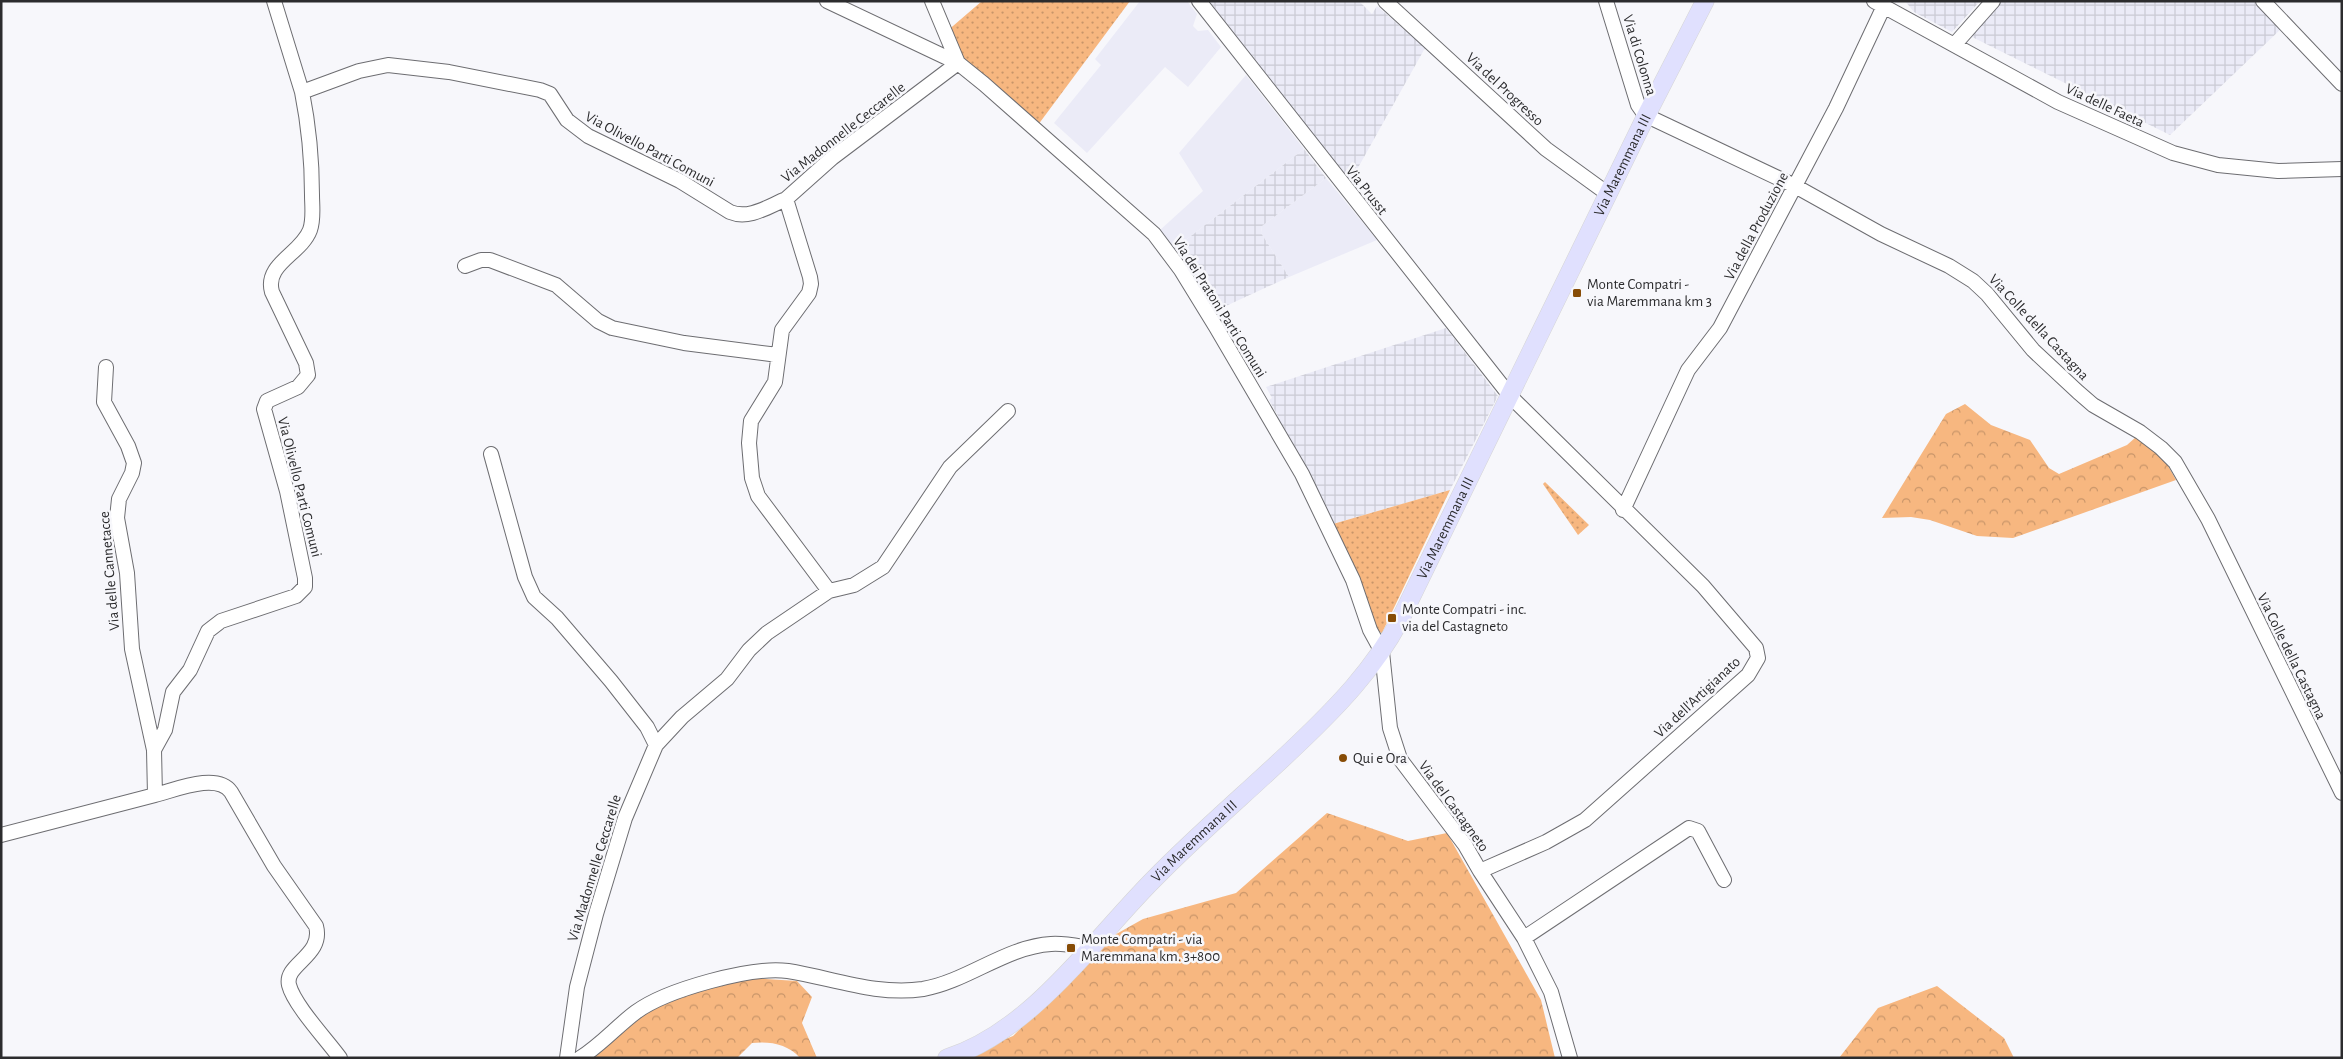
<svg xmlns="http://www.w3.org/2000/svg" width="2343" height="1059" font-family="'Alegreya Sans',sans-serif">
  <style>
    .built { fill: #ebebf7 }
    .industrial { fill: url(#industrial-grid) }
    .grass { fill: url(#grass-dots) }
    .forest { fill: url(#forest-crowns) }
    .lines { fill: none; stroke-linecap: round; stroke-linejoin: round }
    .minor-casing { stroke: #6d6d71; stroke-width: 16 }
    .major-casing { stroke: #d5d5d5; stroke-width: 19 }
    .minor { stroke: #fff; stroke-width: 14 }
    .major { stroke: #e0e0fe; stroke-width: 18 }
    .poi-dot { fill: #874c06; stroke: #f7f7fb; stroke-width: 2 }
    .labels { text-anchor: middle; stroke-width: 5; stroke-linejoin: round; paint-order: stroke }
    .street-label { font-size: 15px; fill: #2c2c2e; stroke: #f7f7fb }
    .poi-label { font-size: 15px; fill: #2c2c2e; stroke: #f7f7fb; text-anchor: start }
  </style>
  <defs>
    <pattern id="industrial-grid" width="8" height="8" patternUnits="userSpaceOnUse" patternTransform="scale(1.25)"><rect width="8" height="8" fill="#ebebf7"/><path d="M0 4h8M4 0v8" fill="none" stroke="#cacad4"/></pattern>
    <pattern id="grass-dots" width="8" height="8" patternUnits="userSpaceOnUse" patternTransform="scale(1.25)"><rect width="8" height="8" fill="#f7b780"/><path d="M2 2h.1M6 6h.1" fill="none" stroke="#c89569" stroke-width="1.8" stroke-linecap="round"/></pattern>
    <pattern id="forest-crowns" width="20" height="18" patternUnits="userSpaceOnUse" patternTransform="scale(1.25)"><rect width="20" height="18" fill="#f7b780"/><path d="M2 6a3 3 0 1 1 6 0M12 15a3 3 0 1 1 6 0" fill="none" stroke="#c89569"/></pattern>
  </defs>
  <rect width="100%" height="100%" fill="#f7f7fb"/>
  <path class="built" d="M1140 1H1187L1197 14 1193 26 1198 31 1208 30 1221 47 1188 87 1165 67 1087 153 1054 123 1101 65 1095 59Z
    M1246 75 1304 149 1174 249 1160 230 1203 191 1179 153Z
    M1326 178 1377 240 1289 277 1261 233 1262 226Z"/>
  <path class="industrial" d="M1209 1H1359L1372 14 1377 6 1425 48 1350 182Z
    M1905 1H1980L1952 32 1914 12Z
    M2001 1H2254L2282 28 2170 135 1970 36Z
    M1304 149 1326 178 1262 226 1261 233 1289 277 1215 311 1174 249Z
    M1446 328 1498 396 1450 490 1333 524 1277 422 1278 416 1269 400 1272 398 1266 387Z"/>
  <path class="grass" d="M982 1H1130L1035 129 958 63 946 32Z
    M1545 482 1589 525 1578 535 1543 484Z
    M1450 490 1382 633 1375 630 1333 524Z"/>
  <path class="forest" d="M1965 404 1991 425 2030 440 2049 468 2059 474 2127 445 2136 437 2163 457 2176 480 2013 538 1977 536 1930 520 1911 517 1882 518 1946 414Z
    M1327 813 1408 841 1447 833 1541 1000 1555 1058H959L1013 1036 1111 937 1143 919 1236 893Z
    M748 978 797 981 812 997 802 1023 817 1058H800C788 1044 770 1041 752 1043L737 1058H584L649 1007 691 990Z
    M1937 986 2004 1038 2014 1058H1839L1878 1008Z"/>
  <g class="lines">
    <g class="minor-casing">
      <path id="minor" d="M274 1 302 92
        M827 1 958 63 984 84 1154 234 1181 270 1216 327 1302 474 1353 580 1370 630 1382 652 1390 728 1400 759 1465 845 1480 871 1524 938 1551 992 1570 1058
        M932 1 958 63
        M1199 1 1511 397 1703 586 1756 648 1758 658 1748 675 1585 820 1546 842 1480 871
        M1385 1 1546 149 1608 194
        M1606 1 1638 105 1645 115 1795 186 1881 234 1949 266 1973 281 1987 294 2033 350 2078 392 2093 405 2140 432 2161 448 2175 462 2208 519 2342 793
        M1874 1 2058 102 2173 153 2218 165 2278 171 2342 169
        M2263 1 2342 84
        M1955 44 1993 1
        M465 266 481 260H490L556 285 598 321 612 328 684 343 778 355
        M106 367 104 402 128 446 134 463 132 473 119 499 117 518 127 573 132 649 154 750
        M491 454 525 577 534 597 557 618 611 681 647 727 656 745
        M1623 510 1688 370 1720 328 1836 108 1884 6
        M829 591 758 496 752 478 749 443 751 421 775 382 782 330 809 293 811 284 810 277 786 199 832 158 958 63
        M1 835 155 795
        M1524 938 1689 828 1698 831 1724 880
        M340 1058C327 1040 294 1005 289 985 284 964 324 956 316 926L274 866 231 792C217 772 175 790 155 795L154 750 165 730 173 692 190 670 208 631 221 621 296 596 305 587V578L287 491 264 409 267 401 298 387 308 375 306 363 272 292C264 264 301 254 310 230 314 219 312 206 312 195 312 160 309 127 302 92L359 71 388 65 449 72 540 90 550 94 567 120 588 136 680 181 730 212C749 220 769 206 786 199
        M567 1058 577 987 596 914 625 818 656 745 682 717 727 679 749 650 767 633 829 591 854 585 883 567 950 467 1008 411
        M580 1058C601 1045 617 1026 636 1012 666 990 751 966 788 971 832 978 877 996 923 989 968 981 1005 947 1051 944 1064 943 1077 946 1089 948"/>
    </g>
    <g class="major-casing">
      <g id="major">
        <path id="s1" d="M947 1058C1031 1032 1094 939 1154 879 1200 832 1250 790 1297 745 1337 707 1374 669 1400 620L1646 116 1705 1"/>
      </g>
    </g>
    <use href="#minor" class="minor"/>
    <use href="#major" class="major"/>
  </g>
  <g class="poi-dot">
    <rect x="1572" y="288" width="10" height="10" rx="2.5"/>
    <rect x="1387" y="613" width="10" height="10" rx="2.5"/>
    <circle cx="1343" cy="758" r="5"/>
    <rect x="1066" y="943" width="10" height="10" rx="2.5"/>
  </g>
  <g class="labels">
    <g class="street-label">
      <text transform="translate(1640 55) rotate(73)" y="5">Via di Colonna</text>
      <text transform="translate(1505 89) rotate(43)" y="5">Via del Progresso</text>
      <text transform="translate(2105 105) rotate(25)" y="5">Via delle Faeta</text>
      <text transform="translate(843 132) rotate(-38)" y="5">Via Madonnelle Ceccarelle</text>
      <text transform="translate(650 149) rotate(28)" y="5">Via Olivello Parti Comuni</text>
      <text dy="5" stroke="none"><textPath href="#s1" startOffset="1142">Via Maremmana III</textPath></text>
      <text transform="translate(1367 190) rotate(52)" y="5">Via Prusst</text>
      <text transform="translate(1756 226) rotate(-62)" y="5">Via della Produzione</text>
      <text transform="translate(1220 307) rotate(58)" y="5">Via dei Pratoni Parti Comuni</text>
      <text transform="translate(2039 327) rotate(47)" y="5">Via Colle della Castagna</text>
      <text transform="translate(300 487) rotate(76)" y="5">Via Olivello Parti Comuni</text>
      <text dy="5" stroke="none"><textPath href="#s1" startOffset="738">Via Maremmana III</textPath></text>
      <text transform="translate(109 571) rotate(-95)" y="5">Via delle Cannetacce</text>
      <text transform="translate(2292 656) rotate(64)" y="5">Via Colle della Castagna</text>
      <text transform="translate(1697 697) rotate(-43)" y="5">Via dell'Artigianato</text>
      <text transform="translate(1454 806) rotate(54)" y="5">Via del Castagneto</text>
      <text dy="5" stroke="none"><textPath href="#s1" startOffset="332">Via Maremmana III</textPath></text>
      <text transform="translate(594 868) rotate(-73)" y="5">Via Madonnelle Ceccarelle</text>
    </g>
    <g class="poi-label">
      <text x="1587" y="289">Monte Compatri -<tspan x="1587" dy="17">via Maremmana km 3</tspan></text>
      <text x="1402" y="614">Monte Compatri - inc.<tspan x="1402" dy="17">via del Castagneto</tspan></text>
      <text x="1353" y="763">Qui e Ora</text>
      <text x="1081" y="944">Monte Compatri - via<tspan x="1081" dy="17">Maremmana km. 3+800</tspan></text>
    </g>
  </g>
  <rect width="2343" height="1059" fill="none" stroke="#2c2c2e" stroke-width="5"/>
</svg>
